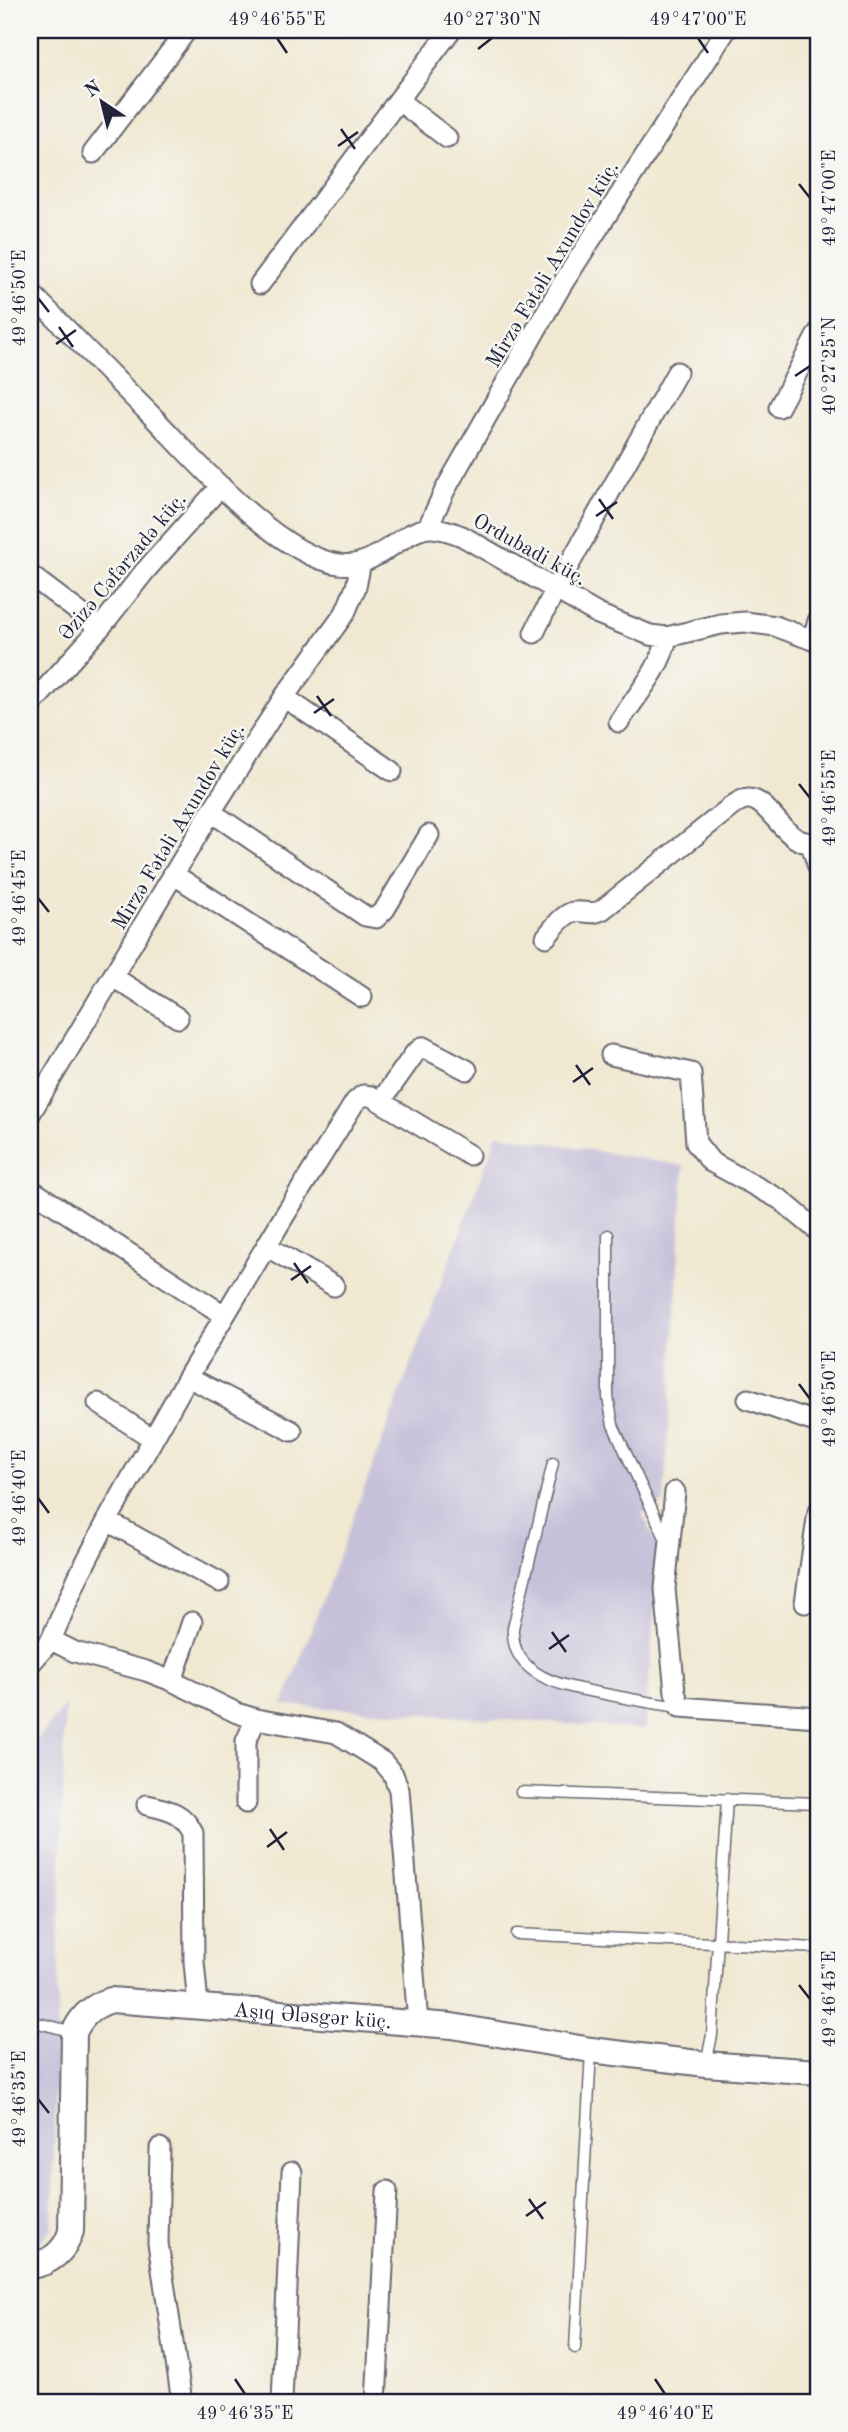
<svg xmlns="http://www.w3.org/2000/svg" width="848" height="2432" font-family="'Old Standard TT',serif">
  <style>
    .industrial { fill: #c6c0d9 }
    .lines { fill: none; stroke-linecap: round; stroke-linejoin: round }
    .service-casing { stroke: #6a6770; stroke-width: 13 }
    .minor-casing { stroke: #6a6770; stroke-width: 23 }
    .tertiary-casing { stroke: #6a6770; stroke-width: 28 }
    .service { stroke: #fff; stroke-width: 10 }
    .minor { stroke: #fff; stroke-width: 19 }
    .tertiary { stroke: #fff; stroke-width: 24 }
    .ticks { fill: none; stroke: #22223b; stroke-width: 2.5 }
    .labels { text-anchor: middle; stroke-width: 5; stroke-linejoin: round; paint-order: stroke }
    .street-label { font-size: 21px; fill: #22223b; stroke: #f6f6f2 }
    .neatline { fill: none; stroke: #22223b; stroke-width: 2.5 }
    .ticks-label { font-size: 18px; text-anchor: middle; fill: #22223b }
  </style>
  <rect width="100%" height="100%" fill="#f6f6f2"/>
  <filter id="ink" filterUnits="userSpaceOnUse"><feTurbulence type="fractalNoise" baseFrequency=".0143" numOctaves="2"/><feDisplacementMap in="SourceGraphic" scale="14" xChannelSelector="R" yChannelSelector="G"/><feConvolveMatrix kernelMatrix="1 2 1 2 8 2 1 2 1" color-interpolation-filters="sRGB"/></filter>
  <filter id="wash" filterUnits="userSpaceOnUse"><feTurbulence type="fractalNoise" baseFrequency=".00686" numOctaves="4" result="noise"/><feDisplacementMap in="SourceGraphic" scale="28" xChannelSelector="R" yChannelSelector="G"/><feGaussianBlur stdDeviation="1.57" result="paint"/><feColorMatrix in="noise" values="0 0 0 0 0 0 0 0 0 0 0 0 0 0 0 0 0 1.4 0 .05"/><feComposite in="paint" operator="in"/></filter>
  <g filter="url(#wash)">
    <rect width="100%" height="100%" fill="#f0e8d1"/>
    <path class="industrial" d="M497 1134 684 1166 664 1502 642 1513 659 1549 645 1729 283 1705Z
      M65 1705 52 2229 38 2244 30 2248V1749Z"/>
  </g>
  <g filter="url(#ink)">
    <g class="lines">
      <g class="service-casing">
        <path id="service" d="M608 1235V1397L613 1425 667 1542
          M553 1463 513 1628C510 1678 567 1687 605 1694 630 1699 655 1704 680 1707
          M521 1792 818 1803
          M516 1934 818 1948
          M30 2021 74 2032
          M706 2064 712 2035 727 1799
          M575 2348 591 2051"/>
      </g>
      <g class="minor-casing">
        <path id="minor" d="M399 101 447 138
          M93 153 187 30
          M260 284 451 30
          M30 292C71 334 112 376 153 417 196 461 278 556 339 564 376 570 403 528 431 528 442 528 452 532 462 536L598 614 650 635 667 637 721 624 745 622 775 626 818 642
          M779 407 818 333
          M428 527 445 490 561 286 726 30
          M30 575 100 628
          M534 633 555 590 677 372
          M812 640 818 621
          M284 697 392 771
          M30 706 100 628 145 571 221 486
          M619 722C636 696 662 668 667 637
          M211 812 365 916 376 918 385 909 429 835
          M811 844 818 867
          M173 874 362 997
          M546 937C553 929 562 915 573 912 584 910 591 916 602 910L732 806C737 803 741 799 747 799 771 797 787 853 818 841
          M113 977 178 1018
          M611 1055 691 1073 696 1143 711 1162 781 1200 818 1231
          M381 1101 415 1053 423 1047 467 1070
          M30 1114 211 812 284 697 345 613 356 587 361 562
          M30 1189 224 1315
          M266 1246 334 1286
          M188 1377 292 1431
          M748 1399 818 1423
          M98 1403 153 1439
          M675 1492 665 1589 675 1692 680 1707 818 1717
          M107 1521 219 1582
          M805 1603 818 1512
          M51 1640 75 1652 146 1671 172 1681 237 1713 256 1719 336 1733 383 1762 393 1774 399 1790 418 2023
          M30 1664 51 1640 78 1577 107 1521 188 1377 283 1218 355 1102 363 1095 371 1096 469 1155
          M172 1681 192 1622
          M246 1803V1741L256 1719
          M147 1805C168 1810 183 1812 193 1833L194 1962 198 2005
          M160 2148 158 2243 182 2402
          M282 2402 292 2172
          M376 2402 387 2191"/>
      </g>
      <g class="tertiary-casing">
        <g id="tertiary">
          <path id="s1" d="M30 2266C50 2264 66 2250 71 2231L74 2032C83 2014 93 2006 111 2000L452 2026 591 2050 706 2064 818 2072"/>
        </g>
      </g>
      <use href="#service" class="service"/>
      <use href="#minor" class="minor"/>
      <use href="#tertiary" class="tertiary"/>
    </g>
  </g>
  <path class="ticks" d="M277 38 287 53M698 38 708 53M478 49 492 38M341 129 355 149M338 146 358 132M799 184 810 198M38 298 49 312M59 327 73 347M56 344 76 330M795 376 810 366M599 499 613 519M596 516 617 502M317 696 331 716M314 713 334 699M799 784 810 798M38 898 49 912M576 1065 590 1085M573 1082 593 1068M294 1263 308 1283M291 1280 311 1266M799 1384 810 1399M38 1498 49 1513M552 1632 566 1652M549 1649 569 1635M270 1829 284 1850M267 1847 287 1832M799 1985 810 1999M38 2099 49 2113M529 2199 543 2219M526 2216 546 2202M235 2379 245 2394M655 2379 665 2394"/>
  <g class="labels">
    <g class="street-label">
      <text transform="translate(552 264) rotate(-59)" y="7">Mirzə Fətəli Axundov küç.</text>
      <text transform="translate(530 549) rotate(29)" y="7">Ordubadi küç.</text>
      <text transform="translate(122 566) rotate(-50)" y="7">Əzizə Cəfərzadə küç.</text>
      <text transform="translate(178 826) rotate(-59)" y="7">Mirzə Fətəli Axundov küç.</text>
      <text dy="7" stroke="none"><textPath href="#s1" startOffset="509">Aşıq Ələsgər küç.</textPath></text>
    </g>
  </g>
  <rect width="848" height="2432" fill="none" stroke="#f6f6f2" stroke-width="77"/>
  <g transform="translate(102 102) rotate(325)" stroke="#f6f6f2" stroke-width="5" paint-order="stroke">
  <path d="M0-5L12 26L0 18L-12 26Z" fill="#22223b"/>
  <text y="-10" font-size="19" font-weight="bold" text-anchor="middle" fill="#22223b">N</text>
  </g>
  <rect x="38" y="38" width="772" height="2356" class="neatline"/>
  <g class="ticks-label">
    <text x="277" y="25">49°46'55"E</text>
    <text x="492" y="25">40°27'30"N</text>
    <text x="698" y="25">49°47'00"E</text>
    <text transform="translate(829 198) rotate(-90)" y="6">49°47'00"E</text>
    <text transform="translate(19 298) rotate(-90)" y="6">49°46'50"E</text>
    <text transform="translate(829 366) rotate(-90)" y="6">40°27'25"N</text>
    <text transform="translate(829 798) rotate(-90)" y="6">49°46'55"E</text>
    <text transform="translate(19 898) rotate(-90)" y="6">49°46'45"E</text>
    <text transform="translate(829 1399) rotate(-90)" y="6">49°46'50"E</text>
    <text transform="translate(19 1498) rotate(-90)" y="6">49°46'40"E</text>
    <text transform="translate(829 1999) rotate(-90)" y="6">49°46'45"E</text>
    <text transform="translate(19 2099) rotate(-90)" y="6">49°46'35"E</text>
    <text x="245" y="2419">49°46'35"E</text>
    <text x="665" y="2419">49°46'40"E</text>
  </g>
</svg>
